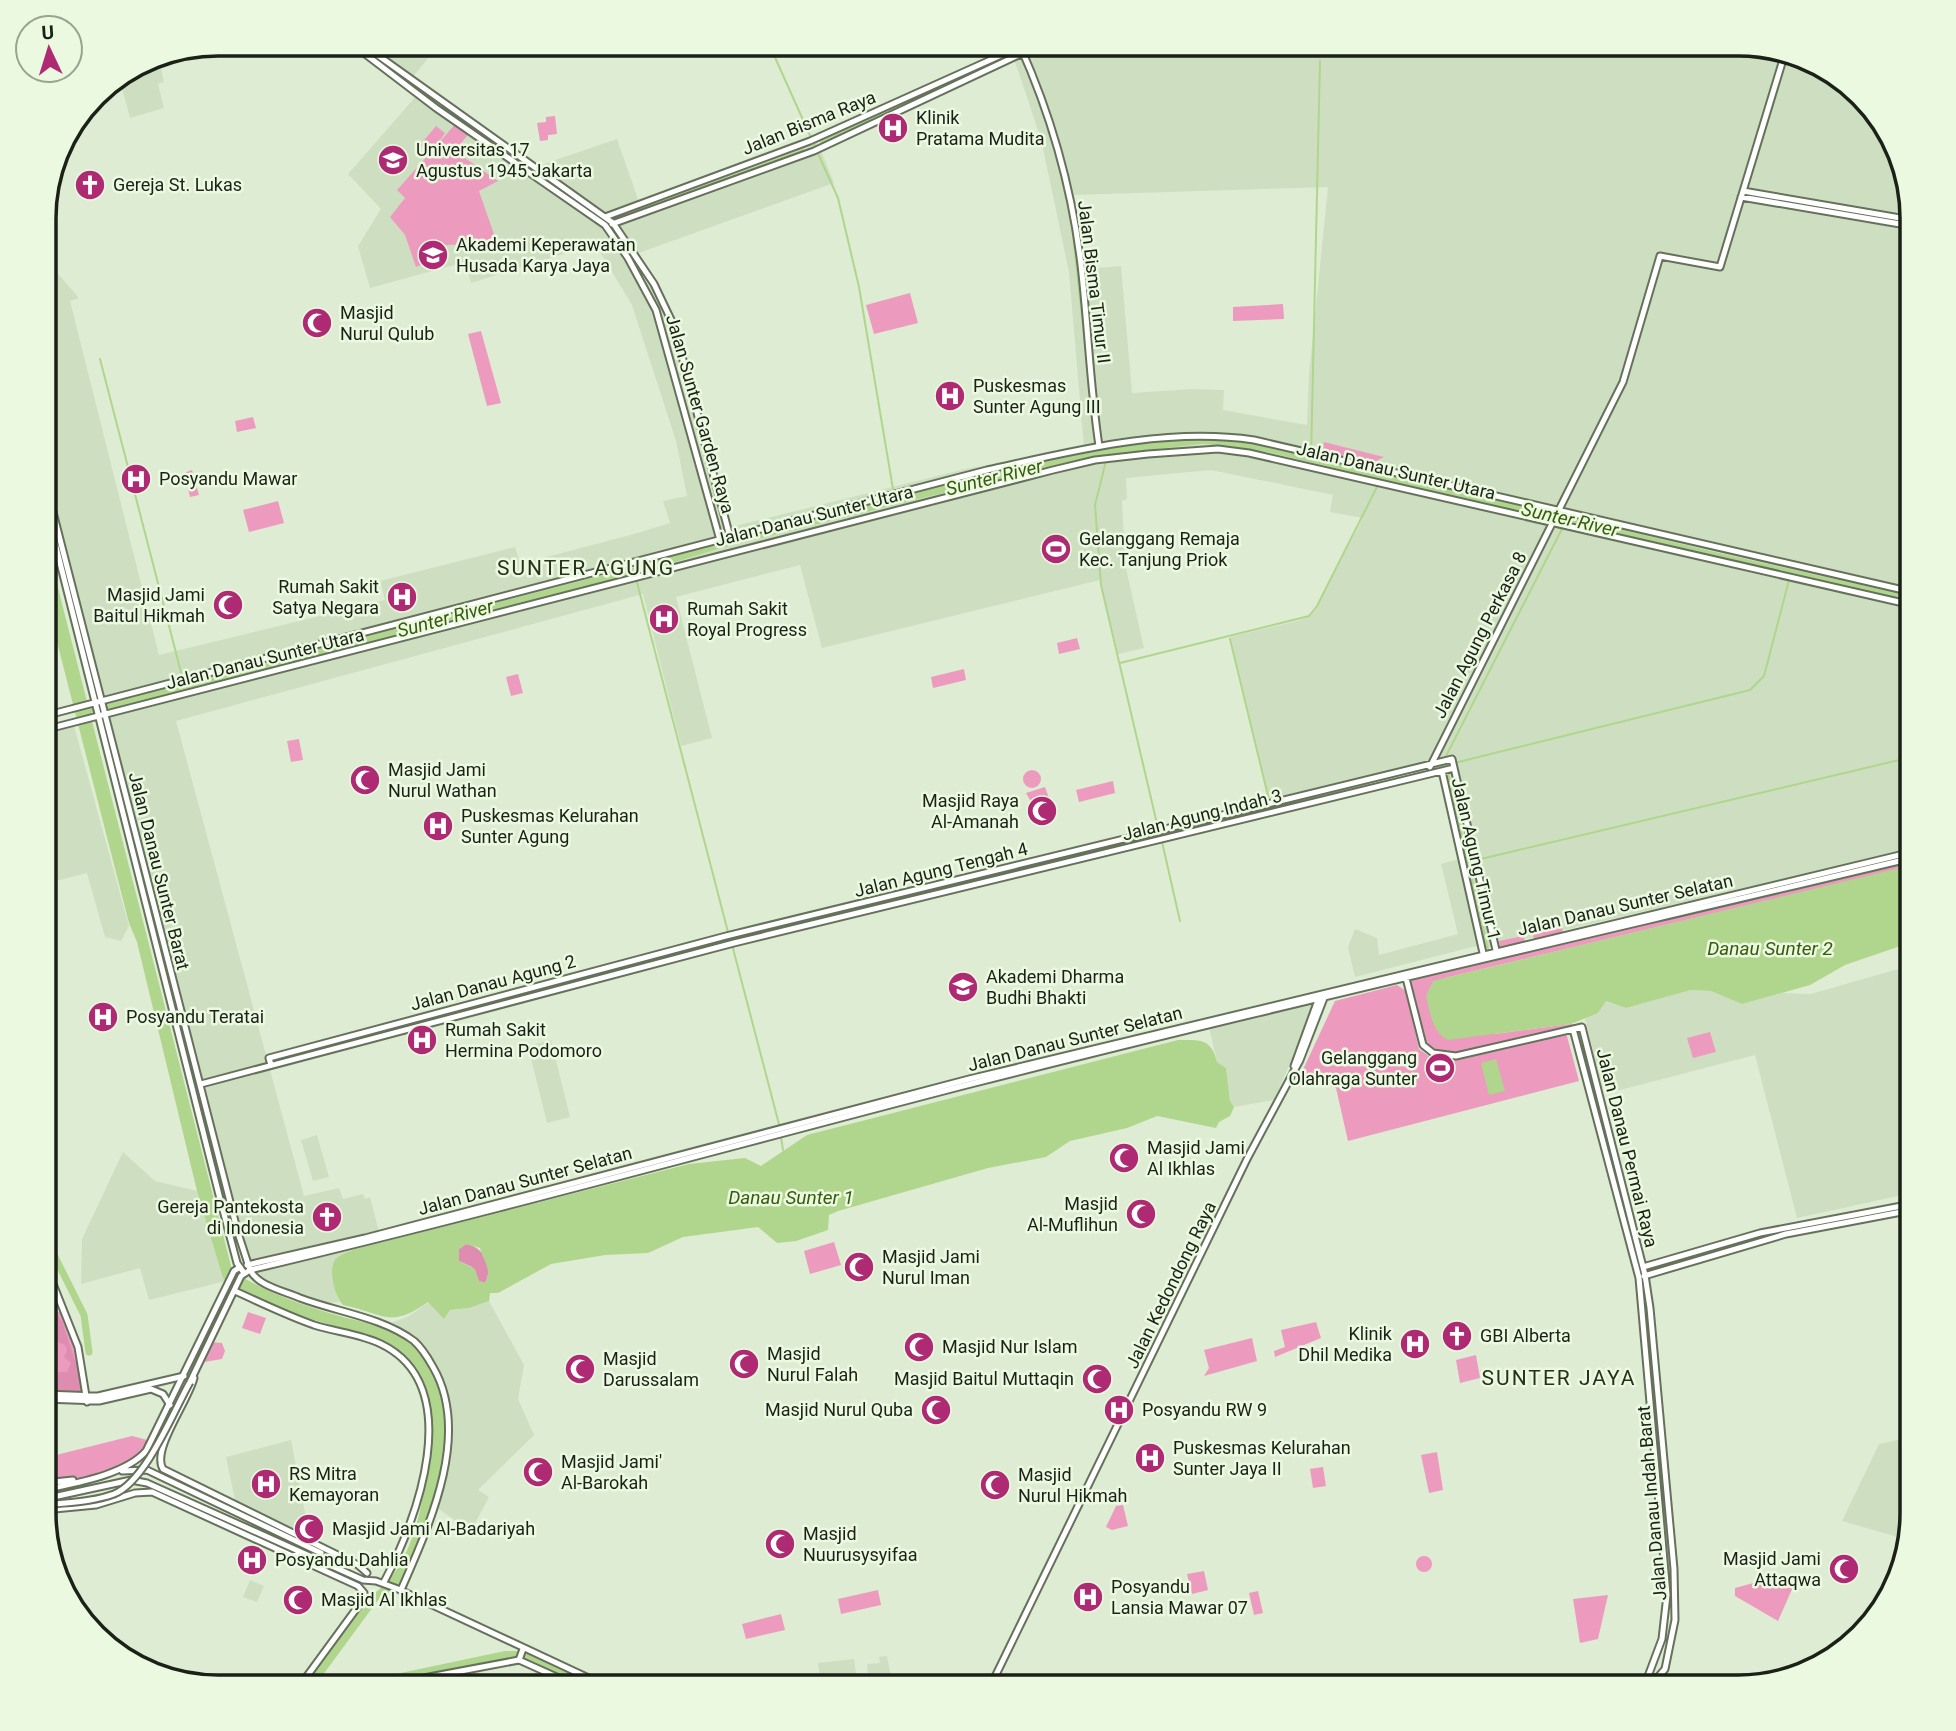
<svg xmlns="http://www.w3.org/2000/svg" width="1956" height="1731" font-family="Roboto,sans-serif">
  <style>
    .built { fill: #cedfc1; fill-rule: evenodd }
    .green { fill: #ec9bbf }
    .forest { fill: #de8db1 }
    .water { fill: #afd68c; fill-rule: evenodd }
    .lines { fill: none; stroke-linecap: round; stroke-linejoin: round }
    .stream { stroke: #afd68c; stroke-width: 2 }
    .river { stroke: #afd68c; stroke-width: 7 }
    .tertiary-casing { stroke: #66715c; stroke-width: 9 }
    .secondary-casing { stroke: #66715c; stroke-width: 9 }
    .tertiary { stroke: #fff; stroke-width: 5 }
    .secondary { stroke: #fff; stroke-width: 5 }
    .secondary-bridge-casing { stroke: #66715c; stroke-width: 9; stroke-linecap: butt }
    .secondary-bridge { stroke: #fff; stroke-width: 5 }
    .labels { text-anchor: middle; stroke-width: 5; stroke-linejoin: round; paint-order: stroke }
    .poi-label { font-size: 18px; fill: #1c2118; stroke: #ebf9e1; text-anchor: start }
    .street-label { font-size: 18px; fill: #1c2118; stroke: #ebf9e1 }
    .water-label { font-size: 19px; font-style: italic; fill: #385a0a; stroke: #ebf9e1 }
    .quarter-label { font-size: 21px; letter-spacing: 2px; fill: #27311e; stroke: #ebf9e1 }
    .rim { fill: none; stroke: #1c2118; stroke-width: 3.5 }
  </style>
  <rect width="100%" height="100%" fill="#deecd3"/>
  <path class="built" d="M354 44H440L411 79Z
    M1009 44H1315V48L1330 52 1332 44H1738L1805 57 1861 94 1899 151 1912 218V590L1467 485 1458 504 1912 610V849L1482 949 1480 945 1355 977 1348 947 1355 929 1377 938 1379 955 1458 934 1441 864 1462 858 1440 766 1271 808 1230 637 1301 620 1314 612 1363 518 1330 512 1333 495 1211 470 1126 478 1127 499 1122 501 1125 564 1144 648 1118 654 1100 580 822 648 800 565 676 597 712 738 681 746 643 594 176 721 304 1196 339 1188 343 1199 363 1194 365 1199 370 1197 382 1244 356 1249 336 1293 339 1302 321 1304 261 1279 244 1249 44 465V267L48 275 54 269 79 298 70 301 159 655 385 600 380 581 515 547 520 564 634 534 670 523 663 501 687 496 676 441 632 305 595 244 471 283 465 262 370 288 358 246 381 209 348 174 417 95 526 170 617 139 639 202 816 138 834 183 636 254 674 326 727 528 965 469 1084 448 1069 272 1041 139ZM1328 187 1309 374 1307 425 1223 410 1224 390 1192 389 1132 393 1121 266 1085 269 1074 195Z
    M155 56 159 60 164 82 158 84 164 108 130 118 119 77Z
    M74 726 129 926 121 941 105 937 87 873 44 884V732Z
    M1912 965V1193L1797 1218 1755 1055 1620 1090 1602 1088 1585 1018 1598 1013 1605 1001 1626 1008 1691 990 1711 991 1742 1004 1783 993 1811 994Z
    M1318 1000 1274 1100 1234 1107 1230 1101 1226 1068 1217 1062 1209 1027Z
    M551 1040 570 1117 547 1123 528 1046Z
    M317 1135 329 1177 313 1181 301 1140Z
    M123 1152 155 1181 197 1191 226 1281 149 1300 140 1268 81 1284 82 1239Z
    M489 1301 524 1365 518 1399 534 1435 478 1490 489 1497 471 1531 434 1506 445 1439 415 1347 381 1327 409 1316 429 1302 450 1310 469 1308Z
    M1912 1437V1524L1908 1540 1842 1521 1879 1444Z
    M291 1440 306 1518 294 1534 236 1505 226 1457Z
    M250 1580 264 1586 257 1602 243 1597Z
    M887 1656 893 1687H869L867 1664 880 1663 879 1657Z
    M854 1659 858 1687H821L818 1663Z"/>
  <path class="green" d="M555 116 557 134 548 135V140L540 141 537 123 546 122V117Z
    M457 122 470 132 455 151 498 181 479 191 497 243 447 245 420 251 423 264 416 267 405 235 390 217 405 198 397 190 430 153 420 145 436 126 445 133 437 145Z
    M910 293 918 323 874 334 866 305Z
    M1283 304 1284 319 1233 321V307Z
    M481 331 501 403 487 406 468 334Z
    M253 417 256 428 237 432 235 421Z
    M1324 442 1384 457 1370 464 1323 453Z
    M192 470 199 495 190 497 184 473Z
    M278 501 284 523 249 532 243 510Z
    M1077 638 1080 649 1059 654 1057 643Z
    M964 669 966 680 933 688 931 677Z
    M518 674 523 693 511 696 506 677Z
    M299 739 303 760 291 762 287 741Z
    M1023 779a9 9 0 1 1 18 0a9 9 0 1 1-18 0Z
    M1113 781 1115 793 1079 802 1076 790Z
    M1045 787 1050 801 1037 798 1032 809 1028 807 1030 800 1026 793Z
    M1912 858V865L1895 870 1445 978 1494 1034 1571 1024 1582 1027 1456 1056 1426 1050 1406 978 1765 886 1766 892Z
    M1562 927 1563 934 1534 941 1533 934Z
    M1523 936 1526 943 1500 949 1499 941Z
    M1397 985 1406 991 1419 1049 1433 1059 1446 1062 1563 1034 1567 1036 1579 1081 1348 1141 1336 1088 1301 1074 1335 1001Z
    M1710 1032 1716 1052 1693 1058 1687 1038Z
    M834 1242 841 1265 810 1274 804 1251Z
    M44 1306 67 1315 74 1334 87 1397 44 1386Z
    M248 1312 266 1318 260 1334 242 1328Z
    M1316 1322 1321 1338 1275 1357 1274 1351 1285 1347 1281 1330Z
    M1252 1338 1257 1361 1204 1376 1209 1368 1204 1350Z
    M211 1342 222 1343 225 1351 222 1359 204 1362 203 1358Z
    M1476 1355 1480 1378 1460 1383 1456 1360Z
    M132 1436 151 1441C133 1477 78 1480 44 1484V1458Z
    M1437 1452 1443 1490 1429 1493 1421 1455Z
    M1323 1467 1326 1486 1313 1488 1310 1469Z
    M1123 1505 1128 1526 1112 1530 1106 1527 1116 1506Z
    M1416 1564a8 8 0 1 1 16 0a8 8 0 1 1-16 0Z
    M1204 1571 1208 1590 1192 1594 1187 1574Z
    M1783 1575 1793 1587 1778 1621 1735 1596V1588Z
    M878 1590 881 1605 841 1614 838 1599Z
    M1258 1591 1263 1613 1254 1615 1249 1593Z
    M1608 1595 1598 1639 1580 1643 1573 1599Z
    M781 1614 785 1630 746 1639 742 1624Z"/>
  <path class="forest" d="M466 1244C484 1247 494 1267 485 1283L479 1281 472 1267 459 1261V1249Z
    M56 1313 62 1321 75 1361 79 1365 83 1387 80 1394 65 1397 44 1386V1366L50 1369 51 1380 56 1383 58 1372H67L71 1363 64 1357 67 1350 65 1345 49 1339 50 1319Z"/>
  <path class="water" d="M44 533 232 1270C263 1292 304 1306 340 1316 353 1320 368 1322 381 1327 492 1371 432 1509 401 1586L392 1587 395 1588 378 1600 314 1687H302L370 1596C402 1578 417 1530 423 1496 435 1434 446 1362 371 1337 340 1327 309 1320 279 1308 260 1300 239 1292 223 1278L197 1191 137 942 129 923 44 591Z
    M1912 865V942L1845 965 1810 985 1742 1004 1711 991 1691 990 1626 1008 1606 1001 1598 1013 1571 1024 1448 1040C1432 1032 1430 1012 1426 996L1433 981 1445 978Z
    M1178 1040C1200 1040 1211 1038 1217 1062L1226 1068 1230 1101 1234 1107 1230 1116 1219 1122 1216 1128 1157 1116 1127 1128 1070 1141 1046 1157 988 1168 838 1211 829 1215 828 1230 796 1241 777 1243 758 1227 683 1237 648 1253 605 1255 551 1264 498 1293H490L489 1301 469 1308 450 1310 444 1319 428 1302C389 1329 386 1314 343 1305 335 1297 328 1271 335 1260 339 1254 349 1252 356 1249L689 1164 745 1158 761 1166 807 1135ZM466 1244 480 1248C483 1260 493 1270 485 1283L479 1281 475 1269 459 1261V1249Z
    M1496 1059 1505 1091 1489 1095 1481 1063Z
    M505 1651H521L599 1687H584L519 1657 368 1687H334Z"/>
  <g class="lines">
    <path class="stream" d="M769 44 838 198 859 287 893 489
      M1026 66 1043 113
      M821 142 1019 51
      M1071 216 1096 444
      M614 219 803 150
      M663 310 671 327 693 408
      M100 359 182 676
      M1311 458 1320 61
      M1106 461 1095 505 1101 585 1158 828
      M895 498 896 502
      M634 571 728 932
      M1230 639 1269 800
      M1120 663 1309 616 1317 606 1383 475
      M1445 758 1567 519
      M1434 768 1750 690 1764 676 1789 580
      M1448 773 1488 949
      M1160 833 1180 921
      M1468 862 1912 757
      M730 937 780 1128
      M781 1137 783 1150"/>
    <path class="river" d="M84 712 634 571 722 544 1086 454 1204 440 1270 449 1708 554 1912 600
      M44 1235 84 1315 89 1352"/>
    <g class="tertiary-casing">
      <path id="tertiary" d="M352 44 436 108 605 225 628 258 656 310 720 540
        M362 44 613 223 654 284 674 326 730 537
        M1020 46C1051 115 1072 190 1081 265 1088 325 1090 386 1099 446
        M1743 191 1912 220
        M1741 197 1912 226
        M605 217 810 141 1026 44
        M612 224 814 151 1023 53
        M1430 767 1623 382 1660 256 1720 267 1785 53
        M1442 771 1483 953
        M1406 978 1423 1045 1433 1053 1456 1056 1582 1027 1645 1275 1650 1308 1674 1569 1675 1620 1665 1669 1659 1676 1647 1679
        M1573 1029 1639 1278 1667 1595 1662 1639 1647 1679 1639 1687
        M271 1065 269 1058 726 936 1452 759 1496 950
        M1294 1066 1318 1000
        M201 1084 734 943 1454 768
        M44 1261 78 1347 87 1402
        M247 1265 365 1238 969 1079 1912 852
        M1643 1267 1760 1233 1912 1204
        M1644 1276 1786 1234 1912 1210
        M235 1291C261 1303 288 1316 314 1325 336 1332 361 1334 381 1344 468 1386 416 1522 384 1582
        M44 1394 98 1396 184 1376
        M44 1399 99 1401 151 1389 163 1394 170 1405
        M44 1510 96 1505 135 1493 152 1492 358 1586 364 1593 362 1601 299 1687
        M401 1590C429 1526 472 1434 433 1367 428 1358 422 1348 414 1341 382 1317 337 1312 300 1298 284 1291 258 1286 250 1270 490 1213 728 1147 967 1085 1281 1005 1597 933 1912 858
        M376 1687 519 1660
        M990 1687 1248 1157 1300 1060 1324 998"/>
    </g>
    <g class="secondary-casing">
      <path id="secondary" d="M44 477 238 1233 250 1270 241 1276 190 1382
        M44 499 219 1195 237 1263 244 1273
        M44 716 987 470C1074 451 1164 427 1254 440L1912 592
        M44 730 1053 470 1095 460 1148 454 1218 449 1249 453 1912 605
        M194 1378C189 1400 151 1450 163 1469L358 1565 367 1573
        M122 1471 147 1470 321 1553
        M44 1483 73 1480
        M44 1490C75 1483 125 1475 146 1451L234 1271 240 1267
        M44 1499 131 1480 147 1483 363 1580 376 1581 398 1589 608 1687
        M44 1505 54 1504
        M292 1556 303 1554
        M523 1649 519 1660 579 1687"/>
    </g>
    <use href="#tertiary" class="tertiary"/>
    <use href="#secondary" class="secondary"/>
    <g class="secondary-bridge-casing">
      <path id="secondary-bridge" d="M54 1504C74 1502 95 1501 114 1494 146 1481 173 1412 190 1382"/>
    </g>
    <use href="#secondary-bridge" class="secondary-bridge"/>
  </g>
  <defs>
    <g id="hospital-disc" transform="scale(1.575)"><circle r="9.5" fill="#ae2a73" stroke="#ebf9e1"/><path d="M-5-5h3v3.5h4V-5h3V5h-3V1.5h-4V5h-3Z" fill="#fff"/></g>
    <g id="university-disc" transform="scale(1.575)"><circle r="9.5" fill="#ae2a73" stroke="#ebf9e1"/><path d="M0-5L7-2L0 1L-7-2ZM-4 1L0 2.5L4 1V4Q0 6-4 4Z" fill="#fff"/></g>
    <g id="church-disc" transform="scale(1.575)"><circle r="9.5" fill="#ae2a73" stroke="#ebf9e1"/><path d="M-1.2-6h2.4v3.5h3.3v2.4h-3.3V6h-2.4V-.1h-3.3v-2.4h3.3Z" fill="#fff"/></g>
    <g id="mosque-disc" transform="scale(1.575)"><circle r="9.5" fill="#ae2a73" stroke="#ebf9e1"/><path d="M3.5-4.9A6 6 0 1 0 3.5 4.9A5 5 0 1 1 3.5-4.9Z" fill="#fff"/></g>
    <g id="stadium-disc" transform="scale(1.575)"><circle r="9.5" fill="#ae2a73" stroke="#ebf9e1"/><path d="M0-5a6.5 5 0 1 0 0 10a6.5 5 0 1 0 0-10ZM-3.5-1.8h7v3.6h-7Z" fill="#fff"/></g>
  </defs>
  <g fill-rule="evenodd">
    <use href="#hospital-disc" x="893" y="128"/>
    <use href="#university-disc" x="393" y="160"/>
    <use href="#church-disc" x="90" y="185"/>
    <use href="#university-disc" x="433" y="255"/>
    <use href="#mosque-disc" x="317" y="323"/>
    <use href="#hospital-disc" x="950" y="396"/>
    <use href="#hospital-disc" x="136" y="479"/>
    <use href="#stadium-disc" x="1056" y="549"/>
    <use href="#hospital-disc" x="402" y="597"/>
    <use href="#mosque-disc" x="228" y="605"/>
    <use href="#hospital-disc" x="664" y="619"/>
    <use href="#mosque-disc" x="365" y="780"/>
    <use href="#mosque-disc" x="1042" y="811"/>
    <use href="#hospital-disc" x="438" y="826"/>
    <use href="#university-disc" x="963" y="987"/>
    <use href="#hospital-disc" x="103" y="1017"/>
    <use href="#hospital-disc" x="422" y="1040"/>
    <use href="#stadium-disc" x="1440" y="1068"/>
    <use href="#mosque-disc" x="1124" y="1158"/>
    <use href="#mosque-disc" x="1141" y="1214"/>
    <use href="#church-disc" x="327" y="1217"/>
    <use href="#mosque-disc" x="859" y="1267"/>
    <use href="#church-disc" x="1457" y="1336"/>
    <use href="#hospital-disc" x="1415" y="1344"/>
    <use href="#mosque-disc" x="919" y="1347"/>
    <use href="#mosque-disc" x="744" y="1364"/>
    <use href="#mosque-disc" x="580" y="1369"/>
    <use href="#mosque-disc" x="1097" y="1379"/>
    <use href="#mosque-disc" x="936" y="1410"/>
    <use href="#hospital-disc" x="1119" y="1410"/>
    <use href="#hospital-disc" x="1150" y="1458"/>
    <use href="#mosque-disc" x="538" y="1472"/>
    <use href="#hospital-disc" x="266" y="1484"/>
    <use href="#mosque-disc" x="995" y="1485"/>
    <use href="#mosque-disc" x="309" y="1529"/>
    <use href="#mosque-disc" x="780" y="1544"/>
    <use href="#hospital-disc" x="252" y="1560"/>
    <use href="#mosque-disc" x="1844" y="1569"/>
    <use href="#hospital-disc" x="1088" y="1597"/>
    <use href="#mosque-disc" x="298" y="1600"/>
  </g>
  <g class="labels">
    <g class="poi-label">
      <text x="916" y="124">Klinik<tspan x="916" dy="21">Pratama Mudita</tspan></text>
      <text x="416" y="156">Universitas 17<tspan x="416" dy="21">Agustus 1945 Jakarta</tspan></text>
      <text x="113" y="191">Gereja St. Lukas</text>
      <text x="456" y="251">Akademi Keperawatan<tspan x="456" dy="21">Husada Karya Jaya</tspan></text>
      <text x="340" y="319">Masjid<tspan x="340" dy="21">Nurul Qulub</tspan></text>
      <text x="973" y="392">Puskesmas<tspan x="973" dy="21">Sunter Agung III</tspan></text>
      <text x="159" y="485">Posyandu Mawar</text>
      <text x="1079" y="545">Gelanggang Remaja<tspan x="1079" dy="21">Kec. Tanjung Priok</tspan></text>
      <text x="379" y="593" text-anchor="end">Rumah Sakit<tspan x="379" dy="21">Satya Negara</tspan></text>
      <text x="205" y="601" text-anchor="end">Masjid Jami<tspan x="205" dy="21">Baitul Hikmah</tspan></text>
      <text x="687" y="615">Rumah Sakit<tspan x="687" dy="21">Royal Progress</tspan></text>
      <text x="388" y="776">Masjid Jami<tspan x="388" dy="21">Nurul Wathan</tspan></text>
      <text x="1019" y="807" text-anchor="end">Masjid Raya<tspan x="1019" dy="21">Al-Amanah</tspan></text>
      <text x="461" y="822">Puskesmas Kelurahan<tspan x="461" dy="21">Sunter Agung</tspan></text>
      <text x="986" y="983">Akademi Dharma<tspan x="986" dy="21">Budhi Bhakti</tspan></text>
      <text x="126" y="1023">Posyandu Teratai</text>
      <text x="445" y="1036">Rumah Sakit<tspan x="445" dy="21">Hermina Podomoro</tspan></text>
      <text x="1417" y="1064" text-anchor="end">Gelanggang<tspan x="1417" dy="21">Olahraga Sunter</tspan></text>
      <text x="1147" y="1154">Masjid Jami<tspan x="1147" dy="21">Al Ikhlas</tspan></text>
      <text x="1118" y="1210" text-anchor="end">Masjid<tspan x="1118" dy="21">Al-Muflihun</tspan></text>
      <text x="304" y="1213" text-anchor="end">Gereja Pantekosta<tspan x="304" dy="21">di Indonesia</tspan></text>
      <text x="882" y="1263">Masjid Jami<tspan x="882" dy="21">Nurul Iman</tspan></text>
      <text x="1392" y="1340" text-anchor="end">Klinik<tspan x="1392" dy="21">Dhil Medika</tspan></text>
      <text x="1480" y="1342">GBI Alberta</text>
      <text x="942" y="1353">Masjid Nur Islam</text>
      <text x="767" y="1360">Masjid<tspan x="767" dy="21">Nurul Falah</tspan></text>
      <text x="603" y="1365">Masjid<tspan x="603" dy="21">Darussalam</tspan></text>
      <text x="1074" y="1385" text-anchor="end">Masjid Baitul Muttaqin</text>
      <text x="913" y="1416" text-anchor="end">Masjid Nurul Quba</text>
      <text x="1142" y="1416">Posyandu RW 9</text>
      <text x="1173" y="1454">Puskesmas Kelurahan<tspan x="1173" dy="21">Sunter Jaya II</tspan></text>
      <text x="561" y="1468">Masjid Jami'<tspan x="561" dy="21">Al-Barokah</tspan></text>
      <text x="289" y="1480">RS Mitra<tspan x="289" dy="21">Kemayoran</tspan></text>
      <text x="1018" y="1481">Masjid<tspan x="1018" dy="21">Nurul Hikmah</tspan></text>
      <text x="332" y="1535">Masjid Jami Al-Badariyah</text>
      <text x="803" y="1540">Masjid<tspan x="803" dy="21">Nuurusysyifaa</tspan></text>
      <text x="1821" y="1565" text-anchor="end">Masjid Jami<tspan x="1821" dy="21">Attaqwa</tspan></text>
      <text x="275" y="1566">Posyandu Dahlia</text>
      <text x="1111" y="1593">Posyandu<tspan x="1111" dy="21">Lansia Mawar 07</tspan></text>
      <text x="321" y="1606">Masjid Al Ikhlas</text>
    </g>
    <g class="street-label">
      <text transform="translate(809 123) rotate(-22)" y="6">Jalan Bisma Raya</text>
      <text transform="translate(1094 282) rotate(83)" y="6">Jalan Bisma Timur II</text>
      <text transform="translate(700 414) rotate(74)" y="6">Jalan Sunter Garden Raya</text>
      <text transform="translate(1396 471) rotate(13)" y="6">Jalan Danau Sunter Utara</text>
      <text transform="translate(814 516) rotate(-14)" y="6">Jalan Danau Sunter Utara</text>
      <text transform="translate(1480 635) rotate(-63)" y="6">Jalan Agung Perkasa 8</text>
      <text transform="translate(265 659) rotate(-14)" y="6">Jalan Danau Sunter Utara</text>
      <text transform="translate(1202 815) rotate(-14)" y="6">Jalan Agung Indah 3</text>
      <text transform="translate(1476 859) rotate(77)" y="6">Jalan Agung Timur 1</text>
      <text transform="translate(941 870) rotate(-14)" y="6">Jalan Agung Tengah 4</text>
      <text transform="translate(159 871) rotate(76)" y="6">Jalan Danau Sunter Barat</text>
      <text transform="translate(1625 905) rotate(-13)" y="6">Jalan Danau Sunter Selatan</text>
      <text transform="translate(493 983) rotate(-15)" y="6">Jalan Danau Agung 2</text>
      <text transform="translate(1075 1039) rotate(-14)" y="6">Jalan Danau Sunter Selatan</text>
      <text transform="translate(1627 1148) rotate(76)" y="6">Jalan Danau Permai Raya</text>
      <text transform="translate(525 1181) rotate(-15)" y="6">Jalan Danau Sunter Selatan</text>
      <text transform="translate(1171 1285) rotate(-64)" y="6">Jalan Kedondong Raya</text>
      <text transform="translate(1652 1503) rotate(-95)" y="6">Jalan Danau Indah Barat</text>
    </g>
    <g class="water-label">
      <text transform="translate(994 477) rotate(-14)" y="7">Sunter River</text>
      <text transform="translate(1570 519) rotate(13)" y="7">Sunter River</text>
      <text transform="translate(445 618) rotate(-15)" y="7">Sunter River</text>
      <text x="1770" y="955">Danau Sunter 2</text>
      <text x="791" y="1204">Danau Sunter 1</text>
    </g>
    <g class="quarter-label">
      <text x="586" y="575">SUNTER AGUNG</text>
      <text x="1559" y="1385">SUNTER JAYA</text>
    </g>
  </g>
  <path d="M0 0H1956V1731H0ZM218 56H1738A162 162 0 0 1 1900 218V1513A162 162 0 0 1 1738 1675H218A162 162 0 0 1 56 1513V218A162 162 0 0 1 218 56Z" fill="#ebf9e1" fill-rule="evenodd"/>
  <path class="rim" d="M218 56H1738A162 162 0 0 1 1900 218V1513A162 162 0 0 1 1738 1675H218A162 162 0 0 1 56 1513V218A162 162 0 0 1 218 56Z"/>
  <g transform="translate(49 49) rotate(356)"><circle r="33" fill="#ebf9e1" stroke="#98a391" stroke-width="2"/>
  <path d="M0-5L12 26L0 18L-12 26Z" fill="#ae2a73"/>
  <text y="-10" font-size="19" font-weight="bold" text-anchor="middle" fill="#1c2118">U</text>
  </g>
</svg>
